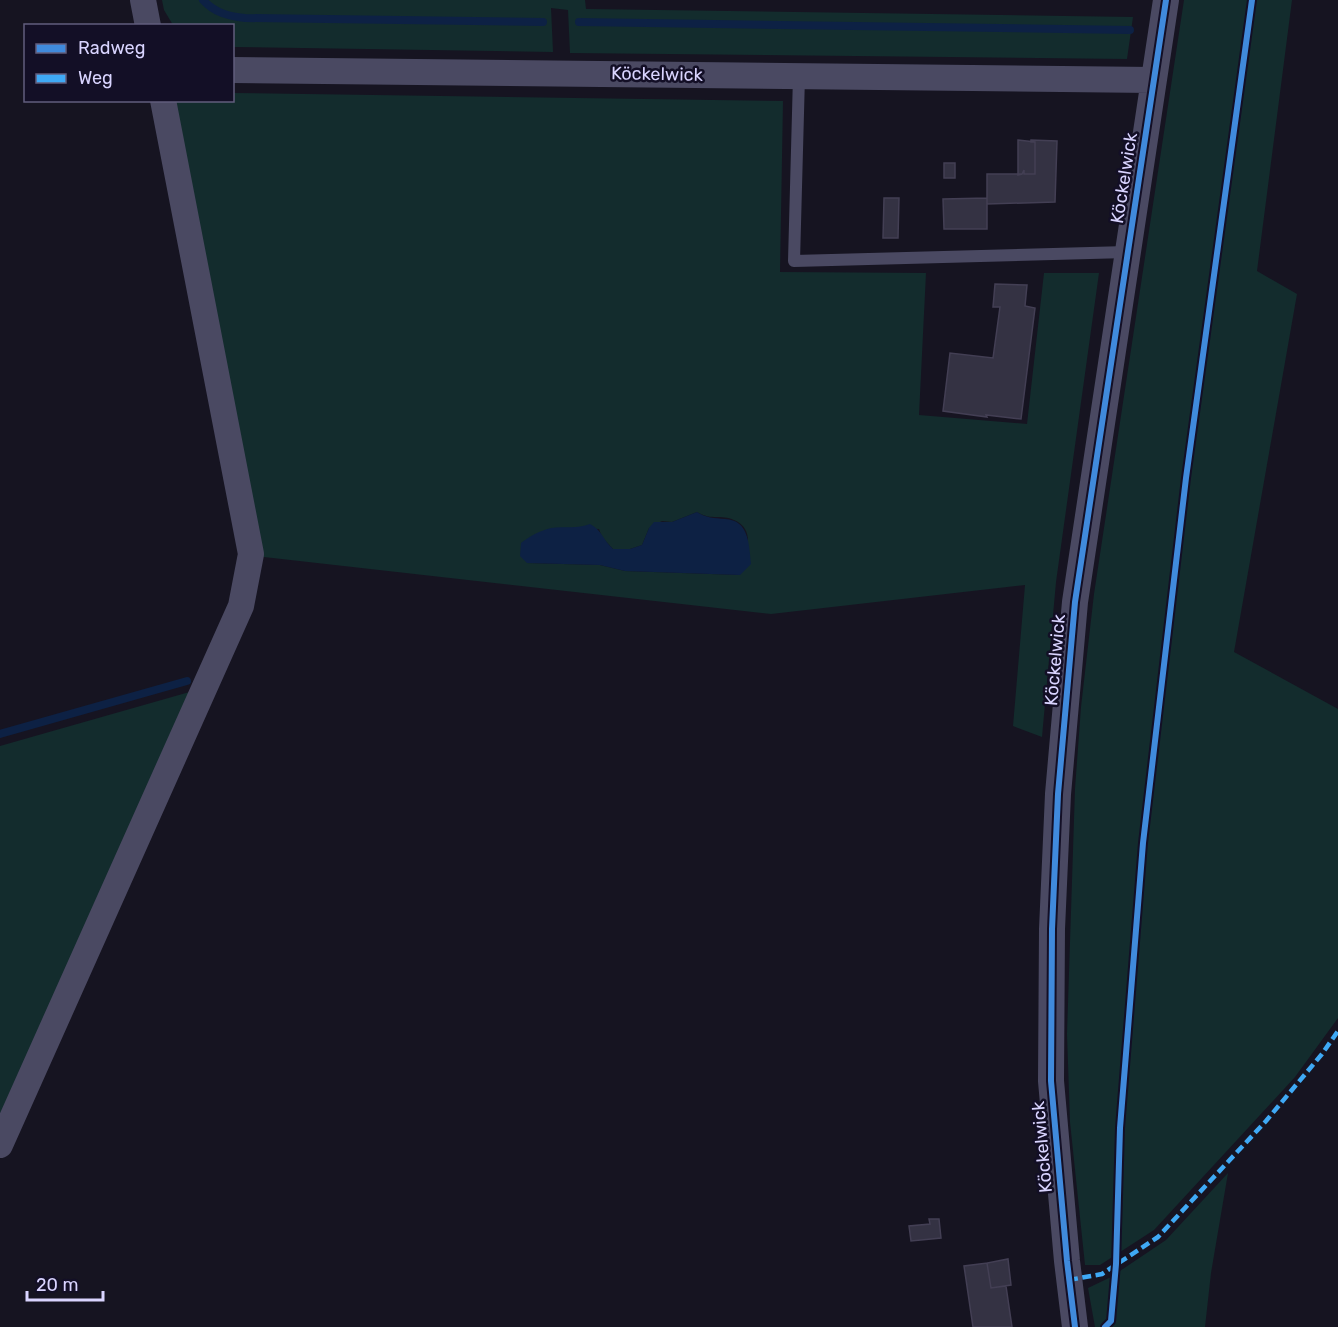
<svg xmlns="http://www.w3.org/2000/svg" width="1338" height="1327" font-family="Rubik,sans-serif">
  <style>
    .green { fill: #132c2d; fill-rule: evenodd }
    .water { fill: #0d2144 }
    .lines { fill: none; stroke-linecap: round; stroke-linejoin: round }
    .stream { stroke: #0d2144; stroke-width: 8 }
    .building { fill: #343243; stroke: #433f54; stroke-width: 1.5 }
    .service { stroke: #4a4962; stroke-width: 12 }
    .minor { stroke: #4a4962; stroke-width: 26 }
    .quiet { stroke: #3fa9f5; stroke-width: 4.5; stroke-dasharray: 9 4.5; stroke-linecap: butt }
    .cycleway-casing { stroke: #130f26; stroke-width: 10 }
    .cycleway { stroke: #408adc; stroke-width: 6 }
    .labels { text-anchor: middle; stroke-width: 5; stroke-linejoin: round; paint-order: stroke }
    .street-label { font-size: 18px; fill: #d9d4ff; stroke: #130f26 }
  </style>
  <rect width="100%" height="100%" fill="#161421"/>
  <path class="green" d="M162 0H585L586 9 1133 17 1127 59 570 53 568 10 551 8 553 52 233 47 232 26 173 25 164 10Z
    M1184 0H1292L1257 271 1297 294 1234 652 1338 709V1018L1295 1077 1154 1230 1100 1265H1085L1070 1122 1067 1034 1075 789 1081 707 1094 594Z
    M233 93 783 101 780 272 926 273 919 415 1027 424 1044 273H1099L1056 582 1042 737 1013 726 1025 585 771 614 255 556 170 101 232 100ZM697 512C712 521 721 514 734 520 758 530 745 557 740 575L625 571 600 565 527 563 553 528 599 529 602 537 613 549H630L642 545 649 528 662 521 672 522Z
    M193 691 0 1127V746Z
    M1228 1173 1211 1273 1205 1327H1095L1088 1288 1111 1277 1166 1240Z"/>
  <path class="water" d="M697 512C706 518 714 518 725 519 749 520 749 544 751 564L740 575 625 571 600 565 527 563 520 556 521 543C530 536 539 531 551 528 565 526 577 529 590 524 602 530 603 540 613 549H630L642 545 649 528 654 522H672Z"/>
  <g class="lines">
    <path class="stream" d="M203 0C215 13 228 16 245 18L543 22
      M579 22 1130 30
      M0 734 187 681"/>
  </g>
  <path class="building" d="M1018 140 1035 142V174H1024V170L1022 174 1018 175Z
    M1031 140 1057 141 1055 202 987 204V174H1022L1024 170V174H1035V142H1031Z
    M944 163H955V178H944Z
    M884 198H899L898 238H883Z
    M987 198V229H944L943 199Z
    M995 284 1027 285 1025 306 1035 308 1021 419 986 415 987 417 943 411 950 353 993 358 1000 307H993Z
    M929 1219H939L941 1238 911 1241 909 1226 930 1224Z
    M1008 1259 1011 1285 991 1288 987 1263Z
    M987 1263 991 1288 1006 1286 1012 1327H973L964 1266Z"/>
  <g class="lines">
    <path class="service" d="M799 76 794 261 1127 252"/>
    <path class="minor" d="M143 0 148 26
      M232 70 1153 80
      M0 1145 241 606 251 554 163 100
      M1075 1327 1067 1261 1051 1081 1052 929 1058 794 1075 602 1166 0"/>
    <path class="quiet" d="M1069 1280 1102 1274 1158 1237 1266 1121 1322 1054 1338 1031"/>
    <g class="cycleway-casing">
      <path id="cycleway" d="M1075 1327 1067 1261 1051 1081 1052 929 1058 794 1075 602 1166 0
        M1105 1327 1111 1321 1116 1264 1120 1128 1143 843 1186 478 1252 0"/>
    </g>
    <use href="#cycleway" class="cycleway"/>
  </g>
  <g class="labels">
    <g class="street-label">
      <text transform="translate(657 74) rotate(1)" y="6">Köckelwick</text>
      <text transform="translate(1124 178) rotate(-81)" y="6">Köckelwick</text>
      <text transform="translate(1055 660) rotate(-85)" y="6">Köckelwick</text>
      <text transform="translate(1042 1147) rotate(-95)" y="6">Köckelwick</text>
    </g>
  </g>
  <rect x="24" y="24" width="210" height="78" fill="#130f26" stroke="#625e7d" stroke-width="1.5"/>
  <rect x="36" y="44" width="30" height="9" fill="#408adc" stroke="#625e7d" stroke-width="1.5"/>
  <text x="78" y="54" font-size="18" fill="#d9d4ff">Radweg</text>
  <rect x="36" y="74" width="30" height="9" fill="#3fa9f5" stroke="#625e7d" stroke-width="1.5"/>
  <text x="78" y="84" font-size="18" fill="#d9d4ff">Weg</text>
  <path d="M27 1291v9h76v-9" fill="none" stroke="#d9d4ff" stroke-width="3"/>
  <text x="36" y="1291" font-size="18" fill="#d9d4ff" stroke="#130f26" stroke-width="4.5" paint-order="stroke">20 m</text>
</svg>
